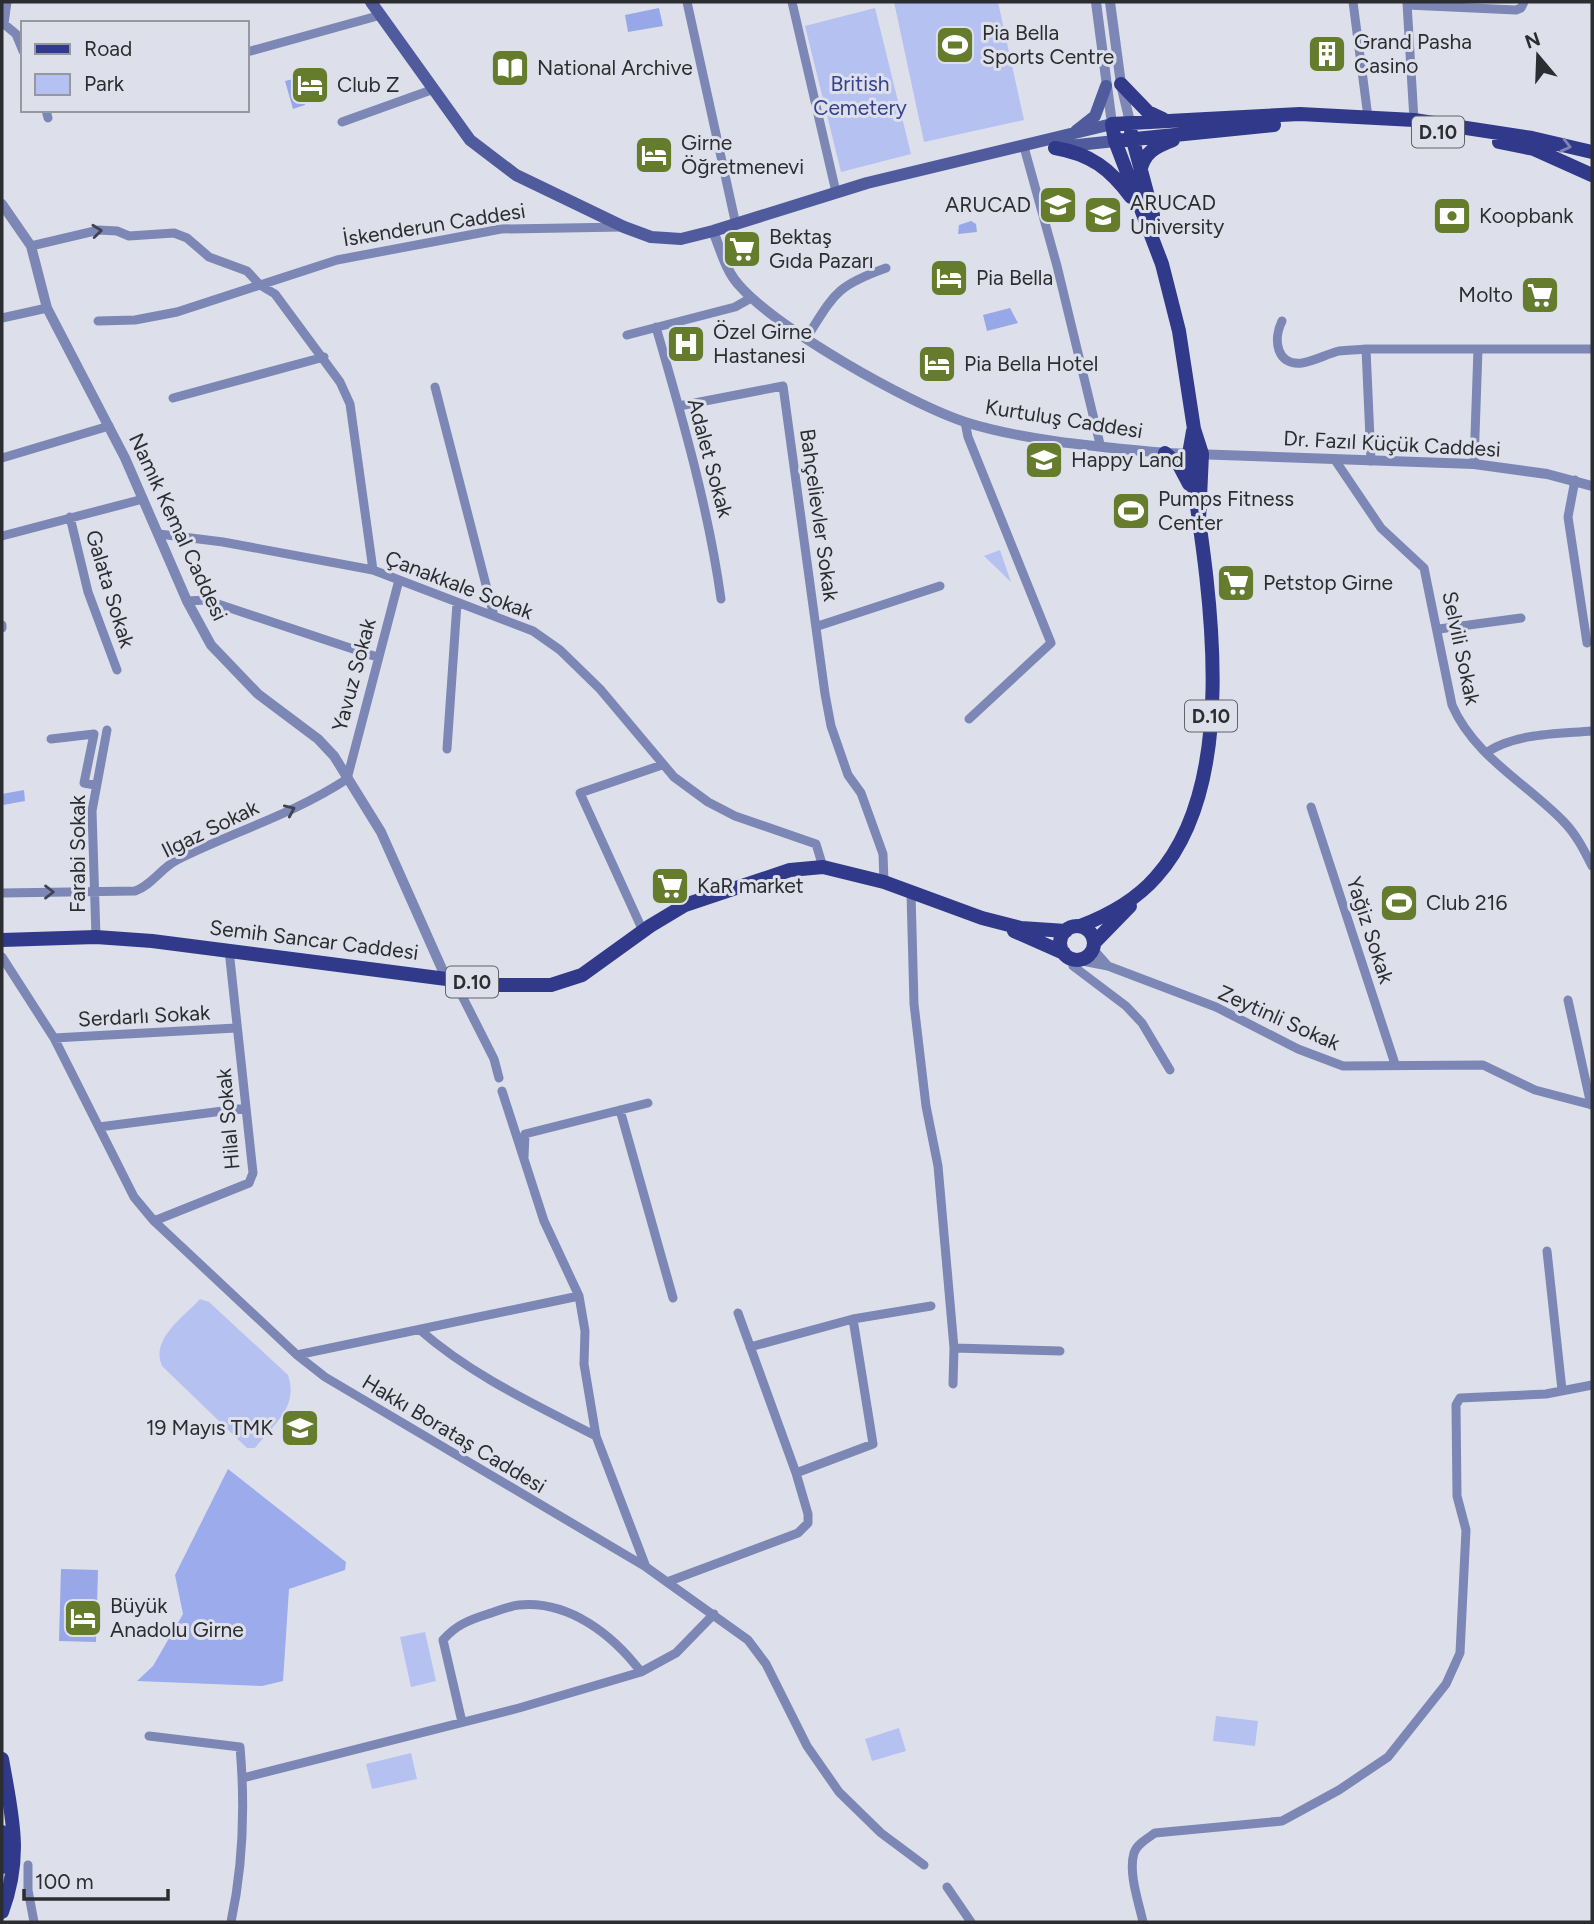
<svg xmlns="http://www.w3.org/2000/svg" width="1594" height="1924" font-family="Figtree,sans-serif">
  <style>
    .green { fill: #b5c1f1 }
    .forest { fill: #9babec }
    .water { fill: #98a7e8 }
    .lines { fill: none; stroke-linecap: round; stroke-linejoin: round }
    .minor { stroke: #7c87b5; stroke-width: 9 }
    .tertiary { stroke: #7c87b5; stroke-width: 10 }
    .secondary { stroke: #4f5b9d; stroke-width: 12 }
    .primary { stroke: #313a8a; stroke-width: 14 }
    .oneway { stroke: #7e85b5 }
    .oneway2 { stroke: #404452 }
    .labels { text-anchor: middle; stroke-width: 6; stroke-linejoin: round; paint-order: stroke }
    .shield { fill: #dde0ea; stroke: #616368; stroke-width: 2 }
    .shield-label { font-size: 19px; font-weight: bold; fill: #2c2d31 }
    .poi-label { font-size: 21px; fill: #2c2d31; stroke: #dde0ea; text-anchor: start }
    .park-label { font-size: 21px; fill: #37418d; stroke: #dde0ea }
    .street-label { font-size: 21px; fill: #2c2d31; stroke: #dde0ea }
  </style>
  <rect width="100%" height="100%" fill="#dde0ea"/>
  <path class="green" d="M894 2H998L1024 120 924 142Z
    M875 8 911 154 841 172 805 26Z
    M1000 550 1011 582 984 556Z
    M200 1299 209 1302 288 1375C299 1407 274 1424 255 1448H247L162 1366C150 1339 184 1317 200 1299Z
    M425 1632 436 1681 411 1687 400 1637Z
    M1216 1716 1258 1721 1255 1746 1213 1741Z
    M899 1728 906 1751 872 1761 865 1739Z
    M411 1753 417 1779 372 1789 366 1764Z"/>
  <path class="forest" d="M228 1469 346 1562 345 1570 289 1589 283 1681 262 1686 137 1681 153 1666 183 1614 175 1575Z"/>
  <path class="water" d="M659 8 663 26 628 32 625 15Z
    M297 78 305 105 293 109 285 81Z
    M971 221 976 224 977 232 958 234 959 225Z
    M1010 308 1018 323 987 331 983 315Z
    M24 790 25 801 3 805 2 794Z
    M61 1569 98 1570 96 1642 59 1641Z"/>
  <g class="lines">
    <path class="minor" d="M687 2 736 225
      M792 2 836 192
      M1353 2 1368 117
      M1407 3 1414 120
      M1407 5 1516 10 1521 8 1524 2
      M4 24 16 34 23 51
      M4 24 7 2
      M247 52 381 15
      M46 110 48 118
      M342 122 434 89
      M1024 147 1057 266 1100 444
      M31 246 99 230 117 231 129 236 174 233 187 238 209 257 247 271 260 285 275 294 340 382 350 404 373 570
      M2 318 47 308
      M98 321 135 320 177 312 337 260 501 229 623 227
      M1282 321C1273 339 1276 366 1302 363 1315 361 1327 354 1339 351 1348 350 1357 350 1366 349H1592
      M656 327C682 417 708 506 721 599
      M627 335 735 307 751 298
      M807 337C835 293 836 286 886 268
      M1366 349 1371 461
      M435 387 494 616
      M173 398 324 357
      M679 406 783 386 825 694 831 726 848 775 861 793 883 854 884 882
      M965 422 968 437 1051 643 969 719
      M2 458 109 426
      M1335 460 1381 528 1424 568 1452 705C1474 756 1526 783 1563 821 1576 834 1584 850 1592 866
      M1474 464 1478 349
      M1575 480 1568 517 1587 643
      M70 517 88 592 117 670
      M159 534 223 542 373 570 533 631 560 650 600 689 674 777 708 802 735 816 816 844 823 867
      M2 536 143 499
      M187 601 206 600 377 657
      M2 625V628
      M818 626 940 586
      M1439 629 1521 618
      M51 739 94 734 84 783 95 785
      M447 749 457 603
      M1487 752C1518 733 1556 734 1592 731
      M1311 807 1395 1064
      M2 893 135 891C152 885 161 868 177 860 233 832 294 814 347 779L399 580
      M911 893 914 1004 926 1106 938 1166 954 1348 953 1384
      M643 931 580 793 662 765
      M96 937 92 811 107 730
      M1093 949 1108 966
      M2 957 54 1038 134 1197 154 1221 297 1355 325 1377 646 1567 748 1640 766 1664 807 1746 839 1792 881 1833 924 1865
      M1072 959 1073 966 1126 1006 1142 1023 1170 1070
      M1077 960 1108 966 1216 1007 1298 1049 1343 1066 1483 1065 1535 1090 1592 1105
      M454 980 494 1059 499 1078
      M1568 1000 1591 1105
      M54 1038 236 1028
      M502 1091 544 1221 579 1296 585 1331 584 1364 596 1436 646 1567
      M620 1110 673 1298
      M99 1127 246 1108
      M524 1157 525 1134 648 1103
      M154 1221 249 1183 253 1173 229 950
      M1547 1251 1562 1390
      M420 1330C471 1375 536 1405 596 1436
      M750 1347 853 1319 931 1306
      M954 1348 1060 1351
      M297 1355 579 1296
      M796 1473 873 1444 853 1319
      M667 1582 798 1533 808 1523V1514L796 1473 738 1313
      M462 1722 443 1640C456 1625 469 1620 488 1614 498 1611 509 1606 519 1605 569 1600 613 1635 641 1672
      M149 1736 240 1747C245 1804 243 1866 231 1922
      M243 1778 519 1708 641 1672 676 1653 714 1614
      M28 1865V1890L34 1922
      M947 1887 971 1922
      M1143 1922C1139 1903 1128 1873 1134 1853 1137 1844 1148 1838 1155 1833L1282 1821 1339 1790 1388 1757 1446 1684 1460 1653 1466 1530 1457 1496 1456 1405 1460 1398 1546 1394 1592 1385"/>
    <path class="tertiary" d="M1096 2 1112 124
      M1110 2 1121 84 1130 122
      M2 204 31 246 47 308 125 458 187 601 211 645 258 694 318 739 334 756 381 832 446 978
      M713 231C720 248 726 271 738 284 777 329 908 403 965 422 1025 441 1102 447 1165 453L1474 464 1547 474 1592 486"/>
    <path class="secondary" d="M371 2 470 140 516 175 624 227 651 237 681 239 713 231 867 183 1112 124
      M1076 131 1095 116 1106 86
      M1059 147 1115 141"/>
    <path class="primary" d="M1121 84 1148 112 1163 119
      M1131 133 1153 215
      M1115 141 1274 125
      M1499 142 1534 149 1592 175
      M1055 148C1091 154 1110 169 1131 197
      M1140 172C1144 152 1155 147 1173 140
      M1165 453 1179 465 1189 484
      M1199 520 1202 454 1194 429 1179 331 1162 264 1115 141 1112 124 1300 114 1414 120 1532 138 1592 152
      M1080 926C1109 915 1135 901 1156 877 1245 778 1207 574 1189 454L1193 431
      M1060 943a17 17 0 1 1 34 0a17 17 0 1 1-34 0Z
      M1014 931 1064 953
      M2 940 96 937 152 941 493 985H551L582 975 650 926 685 905 790 870 823 867 884 882 982 918 1021 928 1066 931
      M1094 943 1130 906
      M2 1759C12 1816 23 1856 2 1912
      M2 1832V1867"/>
  </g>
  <defs><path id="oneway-chevron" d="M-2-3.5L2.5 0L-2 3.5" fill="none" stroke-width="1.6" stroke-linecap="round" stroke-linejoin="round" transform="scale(1.75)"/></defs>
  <use class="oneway" href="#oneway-chevron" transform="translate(1566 146) rotate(14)"/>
  <g class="oneway2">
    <use href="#oneway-chevron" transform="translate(97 231) rotate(-6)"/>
    <use href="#oneway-chevron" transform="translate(290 810) rotate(-24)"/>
    <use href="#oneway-chevron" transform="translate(49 892)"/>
  </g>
  <defs>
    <g id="stadium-square" transform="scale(2.0125)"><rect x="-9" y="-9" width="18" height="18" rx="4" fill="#657c2d" stroke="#dde0ea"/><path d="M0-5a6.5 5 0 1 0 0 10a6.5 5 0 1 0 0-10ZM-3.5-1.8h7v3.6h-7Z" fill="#fff"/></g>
    <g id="building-square" transform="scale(2.0125)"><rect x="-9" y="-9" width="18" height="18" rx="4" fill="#657c2d" stroke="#dde0ea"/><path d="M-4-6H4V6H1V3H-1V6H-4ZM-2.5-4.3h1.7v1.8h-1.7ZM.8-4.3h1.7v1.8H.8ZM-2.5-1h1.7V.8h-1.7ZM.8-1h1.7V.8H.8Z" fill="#fff"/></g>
    <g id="library-square" transform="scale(2.0125)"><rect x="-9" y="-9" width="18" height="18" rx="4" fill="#657c2d" stroke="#dde0ea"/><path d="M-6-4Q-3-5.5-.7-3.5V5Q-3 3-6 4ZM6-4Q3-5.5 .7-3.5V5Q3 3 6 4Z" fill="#fff"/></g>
    <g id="hotel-square" transform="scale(2.0125)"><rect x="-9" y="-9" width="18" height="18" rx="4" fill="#657c2d" stroke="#dde0ea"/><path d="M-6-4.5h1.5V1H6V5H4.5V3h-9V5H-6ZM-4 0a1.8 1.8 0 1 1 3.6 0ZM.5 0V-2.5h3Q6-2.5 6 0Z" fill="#fff"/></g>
    <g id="university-square" transform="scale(2.0125)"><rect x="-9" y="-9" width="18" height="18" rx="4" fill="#657c2d" stroke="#dde0ea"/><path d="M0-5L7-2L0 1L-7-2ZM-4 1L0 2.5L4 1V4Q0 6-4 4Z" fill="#fff"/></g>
    <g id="bank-square" transform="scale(2.0125)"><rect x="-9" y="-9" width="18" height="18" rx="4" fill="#657c2d" stroke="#dde0ea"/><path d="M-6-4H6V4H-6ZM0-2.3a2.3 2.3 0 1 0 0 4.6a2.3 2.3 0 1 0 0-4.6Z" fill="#fff"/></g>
    <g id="supermarket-square" transform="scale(2.0125)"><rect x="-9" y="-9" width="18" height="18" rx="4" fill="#657c2d" stroke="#dde0ea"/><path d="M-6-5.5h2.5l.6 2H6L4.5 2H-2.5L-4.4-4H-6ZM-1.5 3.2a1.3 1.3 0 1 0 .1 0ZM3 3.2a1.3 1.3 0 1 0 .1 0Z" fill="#fff"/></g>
    <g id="hospital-square" transform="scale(2.0125)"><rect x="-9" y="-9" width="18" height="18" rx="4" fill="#657c2d" stroke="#dde0ea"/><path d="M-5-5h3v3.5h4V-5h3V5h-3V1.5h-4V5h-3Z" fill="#fff"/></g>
    <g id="school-square" transform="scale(2.0125)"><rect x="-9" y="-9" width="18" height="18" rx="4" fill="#657c2d" stroke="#dde0ea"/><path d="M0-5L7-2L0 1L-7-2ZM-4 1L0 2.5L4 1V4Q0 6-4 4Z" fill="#fff"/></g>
  </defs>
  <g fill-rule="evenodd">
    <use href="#stadium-square" x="955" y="45"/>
    <use href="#building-square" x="1327" y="54"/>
    <use href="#library-square" x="510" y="68"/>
    <use href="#hotel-square" x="310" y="85"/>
    <use href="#hotel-square" x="654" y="155"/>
    <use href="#university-square" x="1058" y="205"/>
    <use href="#university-square" x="1103" y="215"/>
    <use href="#bank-square" x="1452" y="216"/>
    <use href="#supermarket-square" x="742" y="249"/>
    <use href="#hotel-square" x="949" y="278"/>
    <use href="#supermarket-square" x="1540" y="295"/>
    <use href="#hospital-square" x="686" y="344"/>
    <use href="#hotel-square" x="937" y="364"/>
    <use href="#school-square" x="1044" y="460"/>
    <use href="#stadium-square" x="1131" y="511"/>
    <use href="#supermarket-square" x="1236" y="583"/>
    <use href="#supermarket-square" x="670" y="886"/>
    <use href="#stadium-square" x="1399" y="903"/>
    <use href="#school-square" x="300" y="1428"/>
    <use href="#hotel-square" x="83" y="1618"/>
  </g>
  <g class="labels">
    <g class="shield">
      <rect x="1412" y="116.5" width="52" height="31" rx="5"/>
      <rect x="1185" y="700.5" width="52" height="31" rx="5"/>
      <rect x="446" y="966.5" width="52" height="31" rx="5"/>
    </g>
    <g class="shield-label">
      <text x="1438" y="139">D.10</text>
      <text x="1211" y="723">D.10</text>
      <text x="472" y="989">D.10</text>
    </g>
    <g class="poi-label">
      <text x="982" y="40">Pia Bella<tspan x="982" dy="24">Sports Centre</tspan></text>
      <text x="1354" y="49">Grand Pasha<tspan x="1354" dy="24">Casino</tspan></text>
      <text x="537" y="75">National Archive</text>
      <text x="337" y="92">Club Z</text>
      <text x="681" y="150">Girne<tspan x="681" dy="24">Öğretmenevi</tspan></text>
      <text x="1130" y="210">ARUCAD<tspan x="1130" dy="24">University</tspan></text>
      <text x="1031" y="212" text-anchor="end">ARUCAD</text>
      <text x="1479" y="223">Koopbank</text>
      <text x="769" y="244">Bektaş<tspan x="769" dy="24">Gıda Pazarı</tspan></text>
      <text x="976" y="285">Pia Bella</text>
      <text x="1513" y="302" text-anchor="end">Molto</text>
      <text x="713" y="339">Özel Girne<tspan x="713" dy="24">Hastanesi</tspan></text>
      <text x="964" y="371">Pia Bella Hotel</text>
      <text x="1071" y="467">Happy Land</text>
      <text x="1158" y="506">Pumps Fitness<tspan x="1158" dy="24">Center</tspan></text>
      <text x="1263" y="590">Petstop Girne</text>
      <text x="697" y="893">KaR market</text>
      <text x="1426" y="910">Club 216</text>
      <text x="273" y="1435" text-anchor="end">19 Mayıs TMK</text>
      <text x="110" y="1613">Büyük<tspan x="110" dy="24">Anadolu Girne</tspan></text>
    </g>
    <g class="park-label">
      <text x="860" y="91">British<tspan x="860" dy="24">Cemetery</tspan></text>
    </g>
    <g class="street-label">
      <text transform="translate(434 225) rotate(-9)" y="7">İskenderun Caddesi</text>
      <text transform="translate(1064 419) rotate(9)" y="7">Kurtuluş Caddesi</text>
      <text transform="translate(1392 444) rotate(3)" y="7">Dr. Fazıl Küçük Caddesi</text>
      <text transform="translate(710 458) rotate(75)" y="7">Adalet Sokak</text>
      <text transform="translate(819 515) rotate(82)" y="7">Bahçelievler Sokak</text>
      <text transform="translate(178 527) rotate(65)" y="7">Namık Kemal Caddesi</text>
      <text transform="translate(459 585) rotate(21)" y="7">Çanakkale Sokak</text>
      <text transform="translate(110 589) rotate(73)" y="7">Galata Sokak</text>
      <text transform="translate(1461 648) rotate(78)" y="7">Selvili Sokak</text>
      <text transform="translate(354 675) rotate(-75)" y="7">Yavuz Sokak</text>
      <text transform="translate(210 829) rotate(-26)" y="7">Ilgaz Sokak</text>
      <text transform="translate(78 854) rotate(-90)" y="7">Farabi Sokak</text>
      <text transform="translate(1370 930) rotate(72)" y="7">Yağiz Sokak</text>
      <text transform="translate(314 940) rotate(7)" y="7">Semih Sancar Caddesi</text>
      <text transform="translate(144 1016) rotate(-3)" y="7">Serdarlı Sokak</text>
      <text transform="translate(1279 1018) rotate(24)" y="7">Zeytinli Sokak</text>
      <text transform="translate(228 1119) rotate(-95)" y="7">Hilal Sokak</text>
      <text transform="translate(454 1434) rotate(31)" y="7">Hakkı Borataş Caddesi</text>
    </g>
  </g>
  <rect width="1594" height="1924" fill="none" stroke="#2c2d31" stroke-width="7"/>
  <rect x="21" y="21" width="228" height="91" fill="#dde0ea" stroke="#9698a0" stroke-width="2"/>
  <rect x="35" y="44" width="35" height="10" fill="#313a8a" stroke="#9698a0" stroke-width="2"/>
  <text x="84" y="56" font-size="21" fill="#2c2d31">Road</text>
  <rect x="35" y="74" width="35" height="21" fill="#b5c1f1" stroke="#9698a0" stroke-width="2"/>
  <text x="84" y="91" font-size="21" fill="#2c2d31">Park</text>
  <g transform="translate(1538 56) rotate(341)" stroke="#dde0ea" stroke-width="5" paint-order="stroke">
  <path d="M0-5L12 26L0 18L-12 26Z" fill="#2c2d31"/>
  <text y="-10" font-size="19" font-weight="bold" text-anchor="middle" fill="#2c2d31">N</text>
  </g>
  <path d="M24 1889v10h144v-10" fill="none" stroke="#2c2d31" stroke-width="3.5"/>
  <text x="35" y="1889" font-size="21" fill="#2c2d31" stroke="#dde0ea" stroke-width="5" paint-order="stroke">100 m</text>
</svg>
